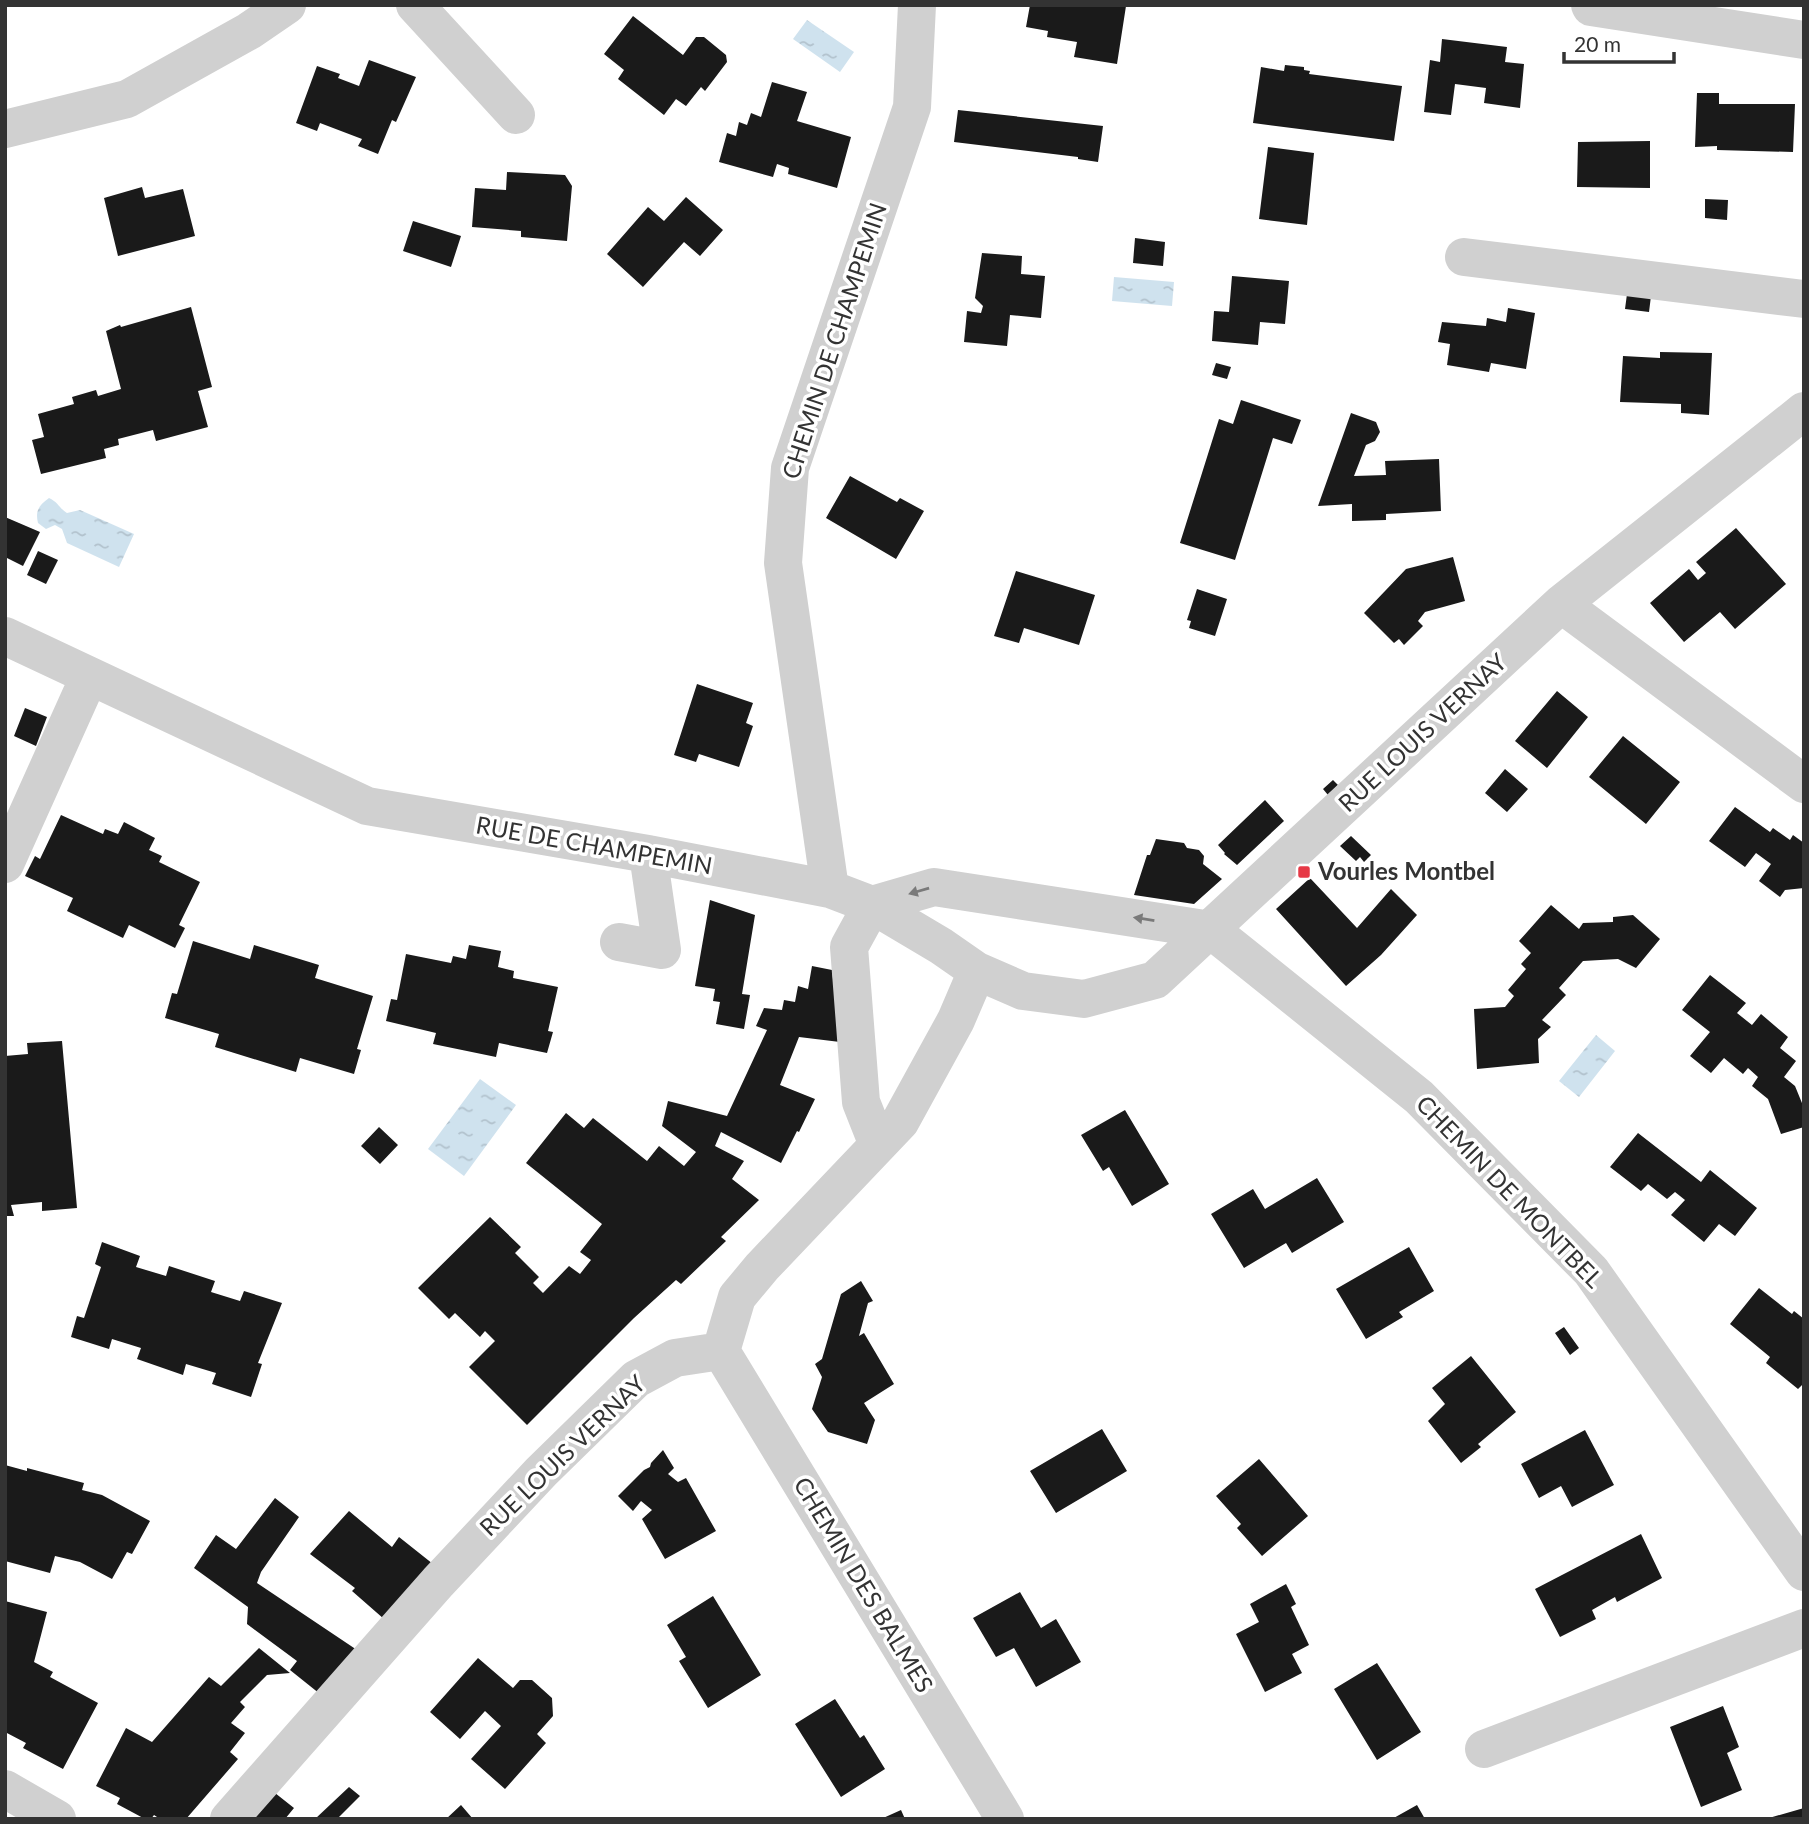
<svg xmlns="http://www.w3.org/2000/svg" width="1809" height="1824" font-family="Lato,sans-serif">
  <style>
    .water { fill: url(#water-ripples) }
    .building { fill: #1a1a1a }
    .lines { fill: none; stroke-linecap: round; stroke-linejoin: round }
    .minor { stroke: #d0d0d0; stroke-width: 38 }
    .oneway { fill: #7a7a7a }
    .poi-dot { fill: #e63946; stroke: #fff; stroke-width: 2.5 }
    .labels { text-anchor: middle; stroke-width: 7; stroke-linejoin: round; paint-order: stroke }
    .street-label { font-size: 24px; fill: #333; stroke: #fff }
    .poi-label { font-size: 24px; font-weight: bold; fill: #333; stroke: #fff; text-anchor: start }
  </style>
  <defs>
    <pattern id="water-ripples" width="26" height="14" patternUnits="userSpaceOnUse" patternTransform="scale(1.75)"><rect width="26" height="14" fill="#cfe2ee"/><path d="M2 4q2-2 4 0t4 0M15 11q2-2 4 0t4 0" fill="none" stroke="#b2c2cd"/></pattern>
  </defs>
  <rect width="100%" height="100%" fill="#fff"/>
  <path class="water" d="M807 20 854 52 840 72 793 39Z
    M1114 277 1174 282 1172 306 1112 301Z
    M49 498C58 502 59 508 67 513L80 510 134 534 119 567 67 543 62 529 55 525 46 529 38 523C35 511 39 505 49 498Z
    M1596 1035 1615 1051 1579 1097 1559 1081Z
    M480 1079 516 1105 464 1176 428 1149Z"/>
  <path class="building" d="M1030 5 1126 6 1117 64 1074 57 1077 42 1047 37 1048 31 1026 27Z
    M633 16 683 55 696 37H704L726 55 727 62 705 91 701 87 686 106 676 99 664 115 618 79 624 70 604 54Z
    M1442 39 1507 47 1505 62 1524 64 1520 108 1484 103 1486 88 1455 84 1451 115 1424 112 1430 60 1440 62Z
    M369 60 416 77 396 122 392 120 378 154 358 146 362 139 320 123 317 131 296 123 317 66 340 74 338 78 359 86Z
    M1285 65 1304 67V70L1310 71 1309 74 1402 86 1394 141 1253 123 1261 67 1284 71Z
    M772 82 807 92 797 121 851 137 837 188 788 174 789 168 777 164 773 177 719 162 727 133 736 136 739 122 747 125 751 113 761 117Z
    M1697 93H1719V104H1795L1793 152 1717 150V146L1695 147Z
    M958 110 1103 126 1098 162 1078 159V157L954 142Z
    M1650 141V188L1577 187 1578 142Z
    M1268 147 1314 153 1307 225 1259 219Z
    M507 172 565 175 572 186 567 241 521 237V231L472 227 475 188 506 190Z
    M142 187 145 198 183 189 195 236 118 256 104 198Z
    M686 197 723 230 700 256 684 242 643 287 607 254 648 207 664 221Z
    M1705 199 1728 200 1727 220 1705 218Z
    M413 221 461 236 451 267 403 251Z
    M1135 238 1165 242 1163 266 1133 263Z
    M982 253 1022 256 1021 274 1045 276 1041 318 1010 315 1007 346 964 342 967 311 981 313 983 306 975 298Z
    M1232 276 1289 281 1285 324 1260 322 1258 345 1212 341 1214 311 1229 312Z
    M1627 294 1651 296 1649 312 1625 309Z
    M191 307 212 387 198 391 208 427 156 441 153 430 118 439 119 445 104 449 106 458 41 474 32 440 44 437 38 414 74 404 72 397 96 390 98 396 121 389 106 331 120 325 121 327Z
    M1508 308 1535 313 1526 369 1491 363 1489 372 1447 365 1450 344 1438 342 1442 322 1486 326 1487 318 1506 322Z
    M1660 352 1712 353 1709 415 1681 413V404L1620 402 1623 356 1660 358Z
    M1216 363 1231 367 1227 379 1212 375Z
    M1241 400 1301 420 1292 444 1273 438 1235 560 1180 543 1219 419 1233 424Z
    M1351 413 1376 422 1380 432 1375 441 1366 445 1354 476 1386 475 1385 461 1439 459 1441 511 1386 514V520L1352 521V504L1318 506Z
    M850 476 897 502 900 498 924 511 896 559 826 518Z
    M5 517 40 532 23 566 5 557Z
    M1736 528 1786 584 1735 629 1720 612 1684 642 1650 603 1689 569 1698 580 1706 573 1696 562Z
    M38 551 58 560 46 584 27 575Z
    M1453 557 1465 601 1425 612 1418 621 1423 626 1404 645 1399 639 1394 643 1364 613 1406 569Z
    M1016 571 1095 595 1079 645 1024 628 1019 643 994 636Z
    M1197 589 1227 599 1215 636 1189 628 1191 621 1187 620Z
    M697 684 753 703 746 723 753 726 739 767 699 754 696 762 674 755Z
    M1557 691 1588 717 1547 768 1515 741Z
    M25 708 47 717 36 746 14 736Z
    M1623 736 1680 782 1646 824 1589 777Z
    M1505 769 1528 789 1507 812 1485 793Z
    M1333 780 1338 785 1328 795 1323 789Z
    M1265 800 1284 821 1237 865 1224 854 1225 853 1218 845Z
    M1735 807 1770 832 1773 828 1790 840 1793 835 1804 843V888L1785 890 1780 897 1759 881 1771 864 1756 853 1745 867 1709 841Z
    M61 815 103 834 105 829 118 834 124 822 155 838 149 850 162 856 159 862 200 882 179 925 185 928 175 948 129 925 123 938 67 911 73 898 25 876 35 856 40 859Z
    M1351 836 1371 855 1364 862 1360 857 1356 861 1340 846Z
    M1156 839 1184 843 1187 848 1199 850 1204 856 1203 864 1222 879 1194 904 1134 895 1147 855H1150Z
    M1310 878 1357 928 1391 889 1417 915 1381 955 1346 986 1276 909Z
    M710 900 755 915 742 994 750 995 744 1029 716 1024 720 1002 713 1001 715 989 695 986Z
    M1551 905 1579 929 1583 923 1613 922V917L1633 915 1660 939 1636 968 1618 959 1583 961 1559 988 1566 995 1542 1020 1551 1027 1538 1039 1539 1063 1477 1069 1474 1009 1505 1007 1514 996 1508 990 1526 969 1521 964 1531 953 1519 941Z
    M193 941 250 959 254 945 319 965 315 978 373 996 357 1049 361 1050 354 1074 300 1058 296 1072 215 1047 219 1034 165 1018 172 993 177 994Z
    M469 945 501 951 498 967 514 971 513 978 558 987 548 1031 553 1032 547 1053 499 1043 496 1057 433 1044 436 1033 386 1021 391 999 397 1000 406 954 451 963 453 956 466 959Z
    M812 966 832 970 840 1042 799 1037 780 1085 815 1099 799 1132 797 1131 781 1163 721 1132 715 1146 744 1161 732 1179 759 1200 721 1237 726 1241 681 1284 676 1280 634 1318 527 1425 469 1367 495 1341 485 1331 480 1337 455 1313 449 1319 418 1288 490 1217 521 1247 515 1253 539 1277 533 1283 543 1293 569 1266 580 1274 591 1260 580 1252 602 1224 526 1163 566 1113 584 1128 593 1118 647 1161 659 1146 684 1166 696 1152 662 1126 668 1101 727 1116 767 1030 756 1026 764 1008 782 1010 784 1000 795 1002 798 986 808 989Z
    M1710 975 1746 1003 1737 1013 1752 1025 1761 1014 1788 1037 1780 1048 1796 1061 1784 1077 1795 1086 1804 1108V1127L1781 1134 1768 1099 1752 1086 1758 1077 1748 1068 1743 1074 1724 1058 1711 1073 1690 1056 1710 1032 1682 1010Z
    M62 1041 77 1208 42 1211V1202L11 1205 14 1216H5V1056L28 1054 27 1043Z
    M1125 1110 1169 1184 1132 1206 1109 1167 1103 1171 1081 1135Z
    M379 1127 398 1145 380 1164 361 1146Z
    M1638 1133 1701 1182 1710 1170 1757 1208 1735 1236 1719 1224 1704 1242 1671 1215 1685 1200 1675 1192 1667 1199 1648 1184 1641 1191 1610 1167Z
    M1317 1178 1344 1222 1292 1253 1286 1243 1244 1268 1211 1214 1253 1189 1265 1209Z
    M102 1242 140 1256 136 1267 166 1276 169 1266 215 1281 211 1292 240 1301 244 1291 282 1303 258 1363 262 1364 251 1397 212 1384 216 1373 186 1364 183 1375 137 1359 141 1348 112 1339 109 1349 71 1337 77 1316 84 1318 101 1267 95 1264Z
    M1409 1247 1434 1291 1399 1312 1403 1317 1366 1339 1336 1289Z
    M861 1281 873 1301 868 1303 859 1336 864 1333 894 1384 864 1403 875 1420 867 1444 828 1432 812 1409 822 1377 815 1364 822 1359 841 1294Z
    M1759 1288 1792 1314 1794 1311 1804 1319V1383L1798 1389 1766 1363 1770 1357 1730 1324Z
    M1564 1327 1579 1348 1570 1355 1555 1333Z
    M1471 1356 1516 1412 1478 1444 1481 1447 1461 1463 1428 1421 1445 1404 1432 1388Z
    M1102 1429 1127 1471 1056 1513 1030 1471Z
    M1585 1430 1614 1485 1572 1507 1561 1486 1539 1498 1521 1464Z
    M663 1450 674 1468 668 1474 678 1482 686 1478 716 1531 665 1559 642 1519 652 1510 641 1501 633 1511 618 1496 644 1470 650 1467 651 1463Z
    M1259 1459 1308 1516 1262 1556 1237 1528 1241 1524 1216 1496Z
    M5 1465 27 1471V1468L84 1483 82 1490 102 1495 150 1521 132 1554 127 1552 112 1579 80 1562 55 1556 50 1573 5 1561Z
    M275 1498 299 1517 261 1572 257 1583 357 1650 320 1694 290 1670 297 1661 247 1624 248 1607 194 1568 216 1535 236 1549Z
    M349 1511 392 1547 399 1537 433 1564 384 1619 352 1591 355 1588 310 1554Z
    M1641 1534 1662 1578 1617 1602 1615 1597 1592 1610 1596 1619 1560 1637 1535 1589Z
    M1286 1584 1296 1604 1291 1607 1309 1645 1292 1654 1302 1673 1265 1692 1236 1634 1259 1622 1250 1604Z
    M1020 1592 1041 1628 1056 1619 1081 1662 1036 1687 1014 1648 996 1657 973 1618Z
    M713 1596 761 1675 708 1708 679 1661 686 1657 667 1625Z
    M5 1601 47 1612 34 1662 53 1672 50 1677 98 1703 63 1769 23 1748 26 1743 5 1732Z
    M259 1648 290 1673 267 1675 240 1702 245 1707 231 1723 245 1733 230 1752 238 1759 186 1819H160L154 1815 151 1819H145L117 1804 120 1798 96 1786 126 1728 152 1742 209 1677 221 1686Z
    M478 1658 513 1688 520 1680H532L552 1698 553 1716 537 1734 546 1743 505 1789 471 1759 501 1726 485 1711 460 1739 430 1712Z
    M1377 1663 1421 1732 1377 1760 1334 1689Z
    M835 1699 860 1738 864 1735 885 1769 841 1797 795 1724Z
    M1723 1706 1739 1747 1727 1753 1742 1790 1701 1807 1670 1727Z
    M349 1787 360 1796 337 1819H315Z
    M270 1789 294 1808 285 1819H246Z
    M461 1805 473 1819H446Z
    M1417 1805 1425 1819H1392Z
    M1804 1808V1819H1770L1769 1818Z
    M901 1810 905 1819H881Z"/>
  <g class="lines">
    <path class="minor" d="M415 5 516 115
      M1590 5 1591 7 1804 40
      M5 129 127 99 249 31 287 5
      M1464 257 1804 299
      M1561 604 1804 784
      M5 636 367 806 648 854 830 889 872 905 941 946 977 971 1023 991 1084 999 1155 980 1561 604 1804 411
      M5 864 89 677
      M830 889 783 563 790 468 912 107 917 5
      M872 905 934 887 1211 930 1419 1097 1591 1271 1804 1572
      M872 905 849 947 861 1102 878 1145
      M619 942 662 950 648 854
      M721 1351 1005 1819
      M1484 1749 1804 1628
      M5 1789 57 1819
      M229 1819 438 1582 541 1472 636 1379 675 1358 721 1351 737 1297 762 1267 900 1122 956 1020 977 971"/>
  </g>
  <defs><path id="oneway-solid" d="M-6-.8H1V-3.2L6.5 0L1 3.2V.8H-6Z" transform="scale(1.75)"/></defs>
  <g class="oneway">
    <use href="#oneway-solid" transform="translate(919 891) rotate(164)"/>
    <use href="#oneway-solid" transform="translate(1144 919) rotate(-171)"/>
  </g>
  <rect class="poi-dot" x="1297" y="865" width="14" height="14" rx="3.5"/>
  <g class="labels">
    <g class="street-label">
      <text transform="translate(835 341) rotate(-72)" y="8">CHEMIN DE CHAMPEMIN</text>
      <text transform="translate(1423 733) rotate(-43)" y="8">RUE LOUIS VERNAY</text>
      <text transform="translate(594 846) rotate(10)" y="8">RUE DE CHAMPEMIN</text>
      <text transform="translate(1509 1192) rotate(46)" y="8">CHEMIN DE MONTBEL</text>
      <text transform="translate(563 1456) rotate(-44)" y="8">RUE LOUIS VERNAY</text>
      <text transform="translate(863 1585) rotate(59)" y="8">CHEMIN DES BALMES</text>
    </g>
    <g class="poi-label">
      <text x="1318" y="880">Vourles Montbel</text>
    </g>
  </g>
  <rect width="1809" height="1824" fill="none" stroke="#333333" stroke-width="14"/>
  <path d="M1564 52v10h110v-10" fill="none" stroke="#333333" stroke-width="3.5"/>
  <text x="1574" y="52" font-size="21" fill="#333333" stroke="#ffffff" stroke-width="5" paint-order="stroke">20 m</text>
</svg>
